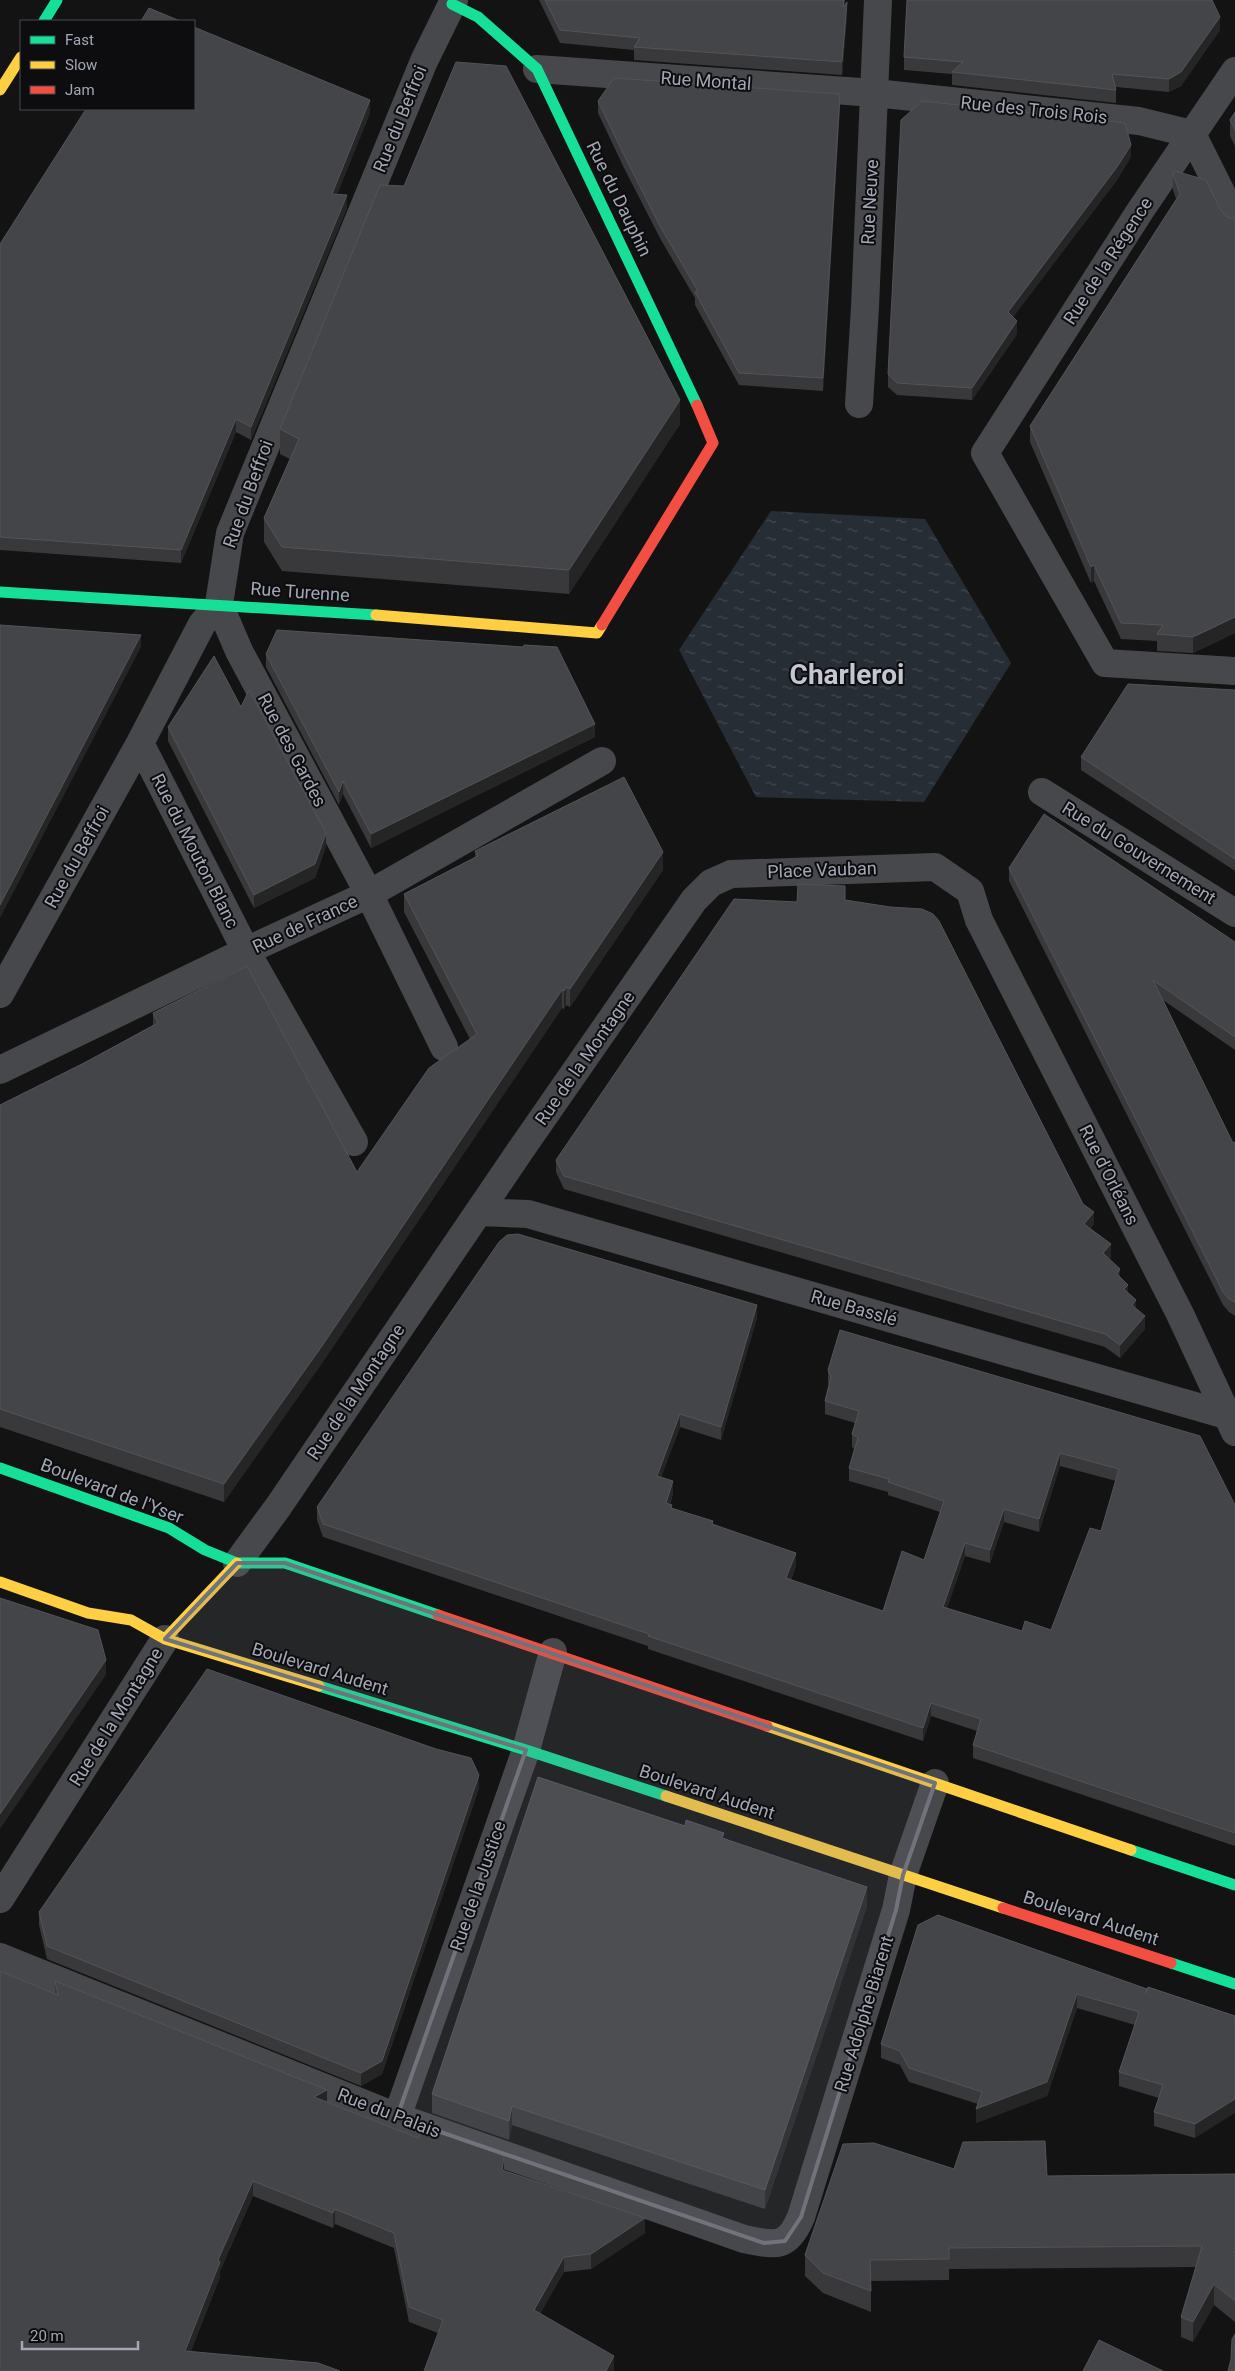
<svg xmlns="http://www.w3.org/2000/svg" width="1235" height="2371" font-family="Roboto,sans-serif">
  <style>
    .water { fill: url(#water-ripples) }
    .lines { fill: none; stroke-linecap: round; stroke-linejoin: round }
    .street { stroke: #47484c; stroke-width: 28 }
    .fast { stroke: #16e098; stroke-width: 11 }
    .slow { stroke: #ffcf43; stroke-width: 11 }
    .jam { stroke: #f24e42; stroke-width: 11 }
    .wall { fill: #39393b; fill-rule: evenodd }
    .shaded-wall { fill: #252526 }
    .building { fill: #444548; stroke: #535459; fill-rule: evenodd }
    .marked { fill: #70737c; fill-opacity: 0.2; stroke: #70737c; stroke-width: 4; stroke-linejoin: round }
    .labels { text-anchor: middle; stroke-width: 4; stroke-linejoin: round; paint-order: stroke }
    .street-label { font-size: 18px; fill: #a2a7b5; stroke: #0d0d0f }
    .town-label { font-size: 28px; font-weight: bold; fill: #c4c6d1; stroke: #0d0d0f }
  </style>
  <defs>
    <pattern id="water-ripples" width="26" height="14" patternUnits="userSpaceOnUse" patternTransform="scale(1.25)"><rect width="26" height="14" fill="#262d35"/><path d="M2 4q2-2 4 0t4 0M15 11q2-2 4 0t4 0" fill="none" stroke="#424950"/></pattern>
  </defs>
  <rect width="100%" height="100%" fill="#131313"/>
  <path class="water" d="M771 511 925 519 1011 663 924 802 756 797 679 650Z"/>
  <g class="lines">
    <path class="street" d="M537 69 875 93 1139 121 1192 134
      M1235 71 1140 211 985 453 1105 663 1235 671
      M1192 134 1235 220
      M859 404 865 307 878 0
      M219 604 239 651 369 894 444 1047
      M140 743 246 951 354 1142
      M1042 792 1235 913
      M0 994 140 743 202 624 219 604 230 533 424 61 454 0
      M0 1070 246 951 369 894 602 761
      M480 1212 528 1214 1226 1415
      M237 1563 278 1507 522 1148 694 900 711 883 731 874 935 867 970 891 979 920 1180 1314 1235 1432
      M0 1899 165 1639
      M0 1957 397 2117 744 2239C775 2245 787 2250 801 2217L896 1910 903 1875 935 1783
      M397 2117 526 1750 553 1652"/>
    <path class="fast" d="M452 4 478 17 537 69 697 405
      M44 21 57 0
      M0 592 376 615
      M0 1468 169 1528 205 1550 237 1563H285L438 1615
      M319 1686 526 1750 666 1796
      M1131 1850 1235 1885
      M1171 1963 1235 1984"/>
    <path class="slow" d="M0 90 21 57
      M376 615 597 633 602 625
      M0 1582 88 1613 131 1620 165 1639 319 1686
      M165 1639 237 1563
      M767 1726 1131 1850
      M666 1796 1003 1908"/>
    <path class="jam" d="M602 625 713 443 697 405
      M438 1615 767 1726
      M1003 1908 1171 1963"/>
  </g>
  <path class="wall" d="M539 0H845L844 5 847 15 842 75 634 60V50L560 43Z
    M1220 30 1181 86 1169 92 1116 87V103L952 85V74L904 70V57Z
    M598 101 840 106 823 391 739 385 695 305V298L661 240 624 168 598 113Z
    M1235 112V146L1230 136V120Z
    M370 113 337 194 347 208 251 440 236 432 181 563 0 550V244Z
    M1131 157 1117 180 1013 317 1017 334 972 400 897 395 888 387V374Z
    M1173 174 1221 211 1227 217 1235 219V633L1193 653 1157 651V641L1121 639 1094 581 1091 583 1030 442V426L1176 199 1173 190Z
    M680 424 569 594 282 571 264 542V518L290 459 280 454V429Z
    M523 647 595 737 371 848 343 794 339 805 266 667V654Z
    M1235 690V871L1081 770V757Z
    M241 707 326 846 315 878 254 908 168 741V727Z
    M475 851 663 870 570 1007 566 1005 564 1009 562 1008 322 1363 224 1502 0 1427V1105L84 1063 153 1025V1013L357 1172 470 1039 404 912V894L475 857Z
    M1009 868 1235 942V1050L1163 1000 1233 1143H1235V1316L1229 1312 1223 1305 1009 881Z
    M845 900 1094 1224 1090 1229 1111 1257 1109 1258 1120 1278 1136 1309 1145 1329 1120 1358 1105 1347 564 1189 556 1172V1160L797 902Z
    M757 1318 721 1440 680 1427 661 1477 673 1494 670 1505 672 1508 713 1524 796 1566 791 1580 883 1611 924 1560 940 1512 888 1495V1492L849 1481V1468L854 1449 852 1447V1434L855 1423 825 1414V1401L829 1384 828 1383V1370L1235 1505V1846L973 1758V1745L977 1731 931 1716 923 1741 648 1649V1646L323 1537 317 1520V1507ZM1060 1466 1116 1481 1101 1531 1051 1630 1022 1631 947 1608 965 1556 990 1563 1004 1522 1039 1532Z
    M479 1788 382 2074 361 2086 47 1959 39 1925V1912Z
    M724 1838 867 1906 765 2209 512 2125 509 2140 432 2113V2094Z
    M918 1925 1147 1989 1235 2016 1195 2138 1154 2126V2112L1159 2098 1119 2086V2072L1135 2025 1077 2008 1047 2096 976 2123 978 2104 909 2082 900 2065 881 2058V2044Z
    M55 1981 327 2102 418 2138 504 2171 645 2233 591 2269 564 2272 540 2313 614 2371 438 2333 409 2322 394 2248 335 2224 333 2228 253 2196 220 2271V2277L191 2351 0 2371 55 1994Z
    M954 2169 1047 2176 1235 2174V2322L1214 2305 1193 2342 1181 2337V2317L1196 2267 949 2269V2280L871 2281V2312L823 2293 805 2276V2255Z"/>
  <path class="shaded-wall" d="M847 2V15L842 75V62Z
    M1220 17V30L1181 86 1169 92V79Z
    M840 94V106L823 391V378Z
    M370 100V113L332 207V194Z
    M1131 145V157L1117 180 1008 324V312Z
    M347 195V208L251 440V427Z
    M1017 321V334L972 400V388Z
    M680 400V424L569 594V570Z
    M236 419V432L181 563V550Z
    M1094 565V581L1091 583V567Z
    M1235 617V633L1193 653V637Z
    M141 635V647L0 918V905L12 881Z
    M595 724V737L371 848V834Z
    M343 781V794L339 805V792Z
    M326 833V846L315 878 254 908V895Z
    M663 852V870L570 1007V989Z
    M566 987V1005L564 1009V991Z
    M562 990V1008L322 1363 224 1502V1484Z
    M1094 1212V1224L1084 1236V1224Z
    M1111 1244V1257L1103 1265V1253Z
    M1120 1269V1282L1117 1274Z
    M1128 1285V1298L1124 1289Z
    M1136 1300V1313L1132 1305Z
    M757 1305V1318L721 1440V1427Z
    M1145 1316V1329L1120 1358V1345Z
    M680 1414V1427L657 1489V1476Z
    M1060 1453V1466L1039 1532V1519Z
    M673 1481V1494L666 1516V1503Z
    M1004 1509V1522L990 1563V1550Z
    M965 1543V1556L943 1620V1607Z
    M796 1553V1566L786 1591V1578Z
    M106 1660V1675L0 1829V1814Z
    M931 1703V1716L923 1741V1728Z
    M479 1775V1788L382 2074 361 2086V2073Z
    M867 1887V1906L765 2209V2190Z
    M1077 1994V2008L1047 2096 976 2123V2109Z
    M327 2090V2105L314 2097Z
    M1235 2099V2113L1195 2138V2124Z
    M512 2106V2125L509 2140V2121Z
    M504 2156V2171L502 2170Z
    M253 2181V2196L220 2271V2277L185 2366V2351L218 2260Z
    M335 2209V2224L333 2228V2213Z
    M645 2218V2233L591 2269V2254Z
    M564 2257V2272L534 2325V2310Z
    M1214 2284V2305L1193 2342V2322Z
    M614 2356V2371H606Z"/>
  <path class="building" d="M545 0H844L843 7 847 2 842 62 634 47 640 38 560 30Z
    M907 0H1212L1220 17 1181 72 1169 79 1112 74 1116 90 952 72 963 62 904 57Z
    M149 8 180 21H141Z
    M194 27 370 100 332 194 347 195 251 427 236 419 181 550 0 537V244L86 109H194Z
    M456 62 506 66 680 400 569 570 282 547 264 518 299 439 280 429 380 185 404 186Z
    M614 78 840 94 823 378 739 373 695 292 698 291 661 228 624 155 598 101Z
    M922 101 1125 123 1131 145 1117 167 1008 312 1017 321 972 388 897 383 888 374 901 120Z
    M1235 112V130L1230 120Z
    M1175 171 1206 180 1221 211 1227 217 1235 219V617L1193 637 1157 634 1163 625 1121 623 1094 565 1091 567 1030 426 1180 194 1173 174Z
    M0 625 141 635 0 905Z
    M277 630 523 647 524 645 557 647 595 724 371 834 343 781 339 792 266 654Z
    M214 656 241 707 249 690 326 833 315 864 254 895 168 727Z
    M1128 684 1235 690V859L1081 757Z
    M624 777 663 852 570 989 566 987 564 991 562 990 322 1346 224 1484 0 1409V1105L84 1063 158 1023 153 1013 247 966 357 1172 429 1068 477 1034 404 894 478 856 475 851Z
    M1044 814 1235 942V1037L1153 980 1233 1143 1235 1142V1302L1229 1299 1223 1292 1009 868Z
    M798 884 845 886V900L890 907 922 909 933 914 939 921 1083 1204 1094 1212 1084 1224 1111 1244 1103 1253 1120 1269 1117 1274 1128 1285 1124 1289 1136 1300 1132 1305 1145 1316 1120 1345 1105 1334 564 1176 556 1160 734 899 797 902Z
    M518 1234 757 1305 721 1427 680 1414 657 1476 673 1481 666 1503 672 1505 671 1508 713 1521 712 1524 796 1553 786 1578 883 1611 902 1551 924 1560 944 1501 888 1482 889 1479 849 1468 858 1438 852 1434 859 1411 825 1401 831 1377 828 1370 840 1330 1200 1436 1235 1505V1833L973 1745 981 1719 931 1703 923 1728 648 1636 649 1634 323 1524 317 1507 499 1242 507 1235ZM1060 1453 1119 1469 1101 1531 1090 1528 1051 1630 1025 1621 1022 1631 943 1607 965 1543 990 1550 1004 1509 1039 1519Z
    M0 1598 98 1630 106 1660 0 1814Z
    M207 1669 436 1749 471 1758 479 1775 382 2061 361 2073 47 1946 39 1912Z
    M538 1777 685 1826 686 1820 724 1833 722 1838 867 1887 765 2190 512 2106 509 2121 432 2094Z
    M938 1915 1147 1989 1146 1993 1148 1987 1235 2016V2099L1195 2124 1154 2112 1163 2085 1119 2072 1139 2012 1077 1994 1047 2082 976 2109 982 2092 909 2068 900 2051 881 2044 918 1925Z
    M0 1971 58 1995 55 1981 327 2090 314 2097 418 2138 422 2127 504 2156 502 2170 645 2218 591 2254 564 2257 534 2310 614 2356 606 2371H424L443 2320 409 2307 394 2233 335 2209 333 2213 253 2181 218 2260 220 2262 185 2351 318 2363 340 2371H0Z
    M1045 2141 1047 2176 1235 2174V2248L1233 2251 1235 2252V2301L1214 2284 1193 2322 1181 2317 1202 2246 949 2248V2259L870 2260 871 2291 823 2273 805 2255 843 2144 874 2143 954 2169 963 2142Z
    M1235 2334V2371H1228L1231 2359 1232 2339Z
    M1099 2340 1163 2371H1083Z"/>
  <path class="marked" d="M237 1563H285L935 1783 903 1875 896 1910 801 2217 785 2241 764 2243 397 2117 526 1750 165 1639Z"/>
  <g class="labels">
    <g class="street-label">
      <text transform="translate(706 81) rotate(4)" y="6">Rue Montal</text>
      <text transform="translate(1034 110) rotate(6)" y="6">Rue des Trois Rois</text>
      <text transform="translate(400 119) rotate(-68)" y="6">Rue du Beffroi</text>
      <text transform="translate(619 199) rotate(64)" y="6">Rue du Dauphin</text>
      <text transform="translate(870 202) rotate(-87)" y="6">Rue Neuve</text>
      <text transform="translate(1108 261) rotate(-57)" y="6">Rue de la Régence</text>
      <text transform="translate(248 494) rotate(-70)" y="6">Rue du Beffroi</text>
      <text transform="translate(300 592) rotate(4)" y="6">Rue Turenne</text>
      <text transform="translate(292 750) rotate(62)" y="6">Rue des Gardes</text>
      <text transform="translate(195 851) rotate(63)" y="6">Rue du Mouton Blanc</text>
      <text transform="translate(1139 853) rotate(32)" y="6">Rue du Gouvernement</text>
      <text transform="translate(77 857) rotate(-61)" y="6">Rue du Beffroi</text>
      <text transform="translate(822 870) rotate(-2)" y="6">Place Vauban</text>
      <text transform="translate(305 924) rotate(-25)" y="6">Rue de France</text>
      <text transform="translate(585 1058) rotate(-55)" y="6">Rue de la Montagne</text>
      <text transform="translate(1109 1175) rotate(63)" y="6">Rue d'Orléans</text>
      <text transform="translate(854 1308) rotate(16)" y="6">Rue Basslé</text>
      <text transform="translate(356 1392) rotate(-56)" y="6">Rue de la Montagne</text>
      <text transform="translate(112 1491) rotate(21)" y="6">Boulevard de l'Yser</text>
      <text transform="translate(320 1669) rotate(17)" y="6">Boulevard Audent</text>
      <text transform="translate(116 1717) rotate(-58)" y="6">Rue de la Montagne</text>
      <text transform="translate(707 1792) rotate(18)" y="6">Boulevard Audent</text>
      <text transform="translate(478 1886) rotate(-71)" y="6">Rue de la Justice</text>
      <text transform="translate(1091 1918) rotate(18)" y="6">Boulevard Audent</text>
      <text transform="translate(864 2014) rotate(-73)" y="6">Rue Adolphe Biarent</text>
      <text transform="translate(389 2113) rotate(21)" y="6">Rue du Palais</text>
    </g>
    <g class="town-label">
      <text x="847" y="684">Charleroi</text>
    </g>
  </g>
  <rect x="20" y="20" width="175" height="90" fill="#0d0d0f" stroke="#494b51"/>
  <rect x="30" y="36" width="25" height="8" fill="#16e098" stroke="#494b51"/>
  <text x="65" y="45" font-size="15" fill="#a2a7b5">Fast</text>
  <rect x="30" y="61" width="25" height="8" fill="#ffcf43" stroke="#494b51"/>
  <text x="65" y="70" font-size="15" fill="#a2a7b5">Slow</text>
  <rect x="30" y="86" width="25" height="8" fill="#f24e42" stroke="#494b51"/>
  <text x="65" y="95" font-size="15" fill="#a2a7b5">Jam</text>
  <path d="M22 2341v8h116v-8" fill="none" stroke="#a2a7b5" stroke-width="2.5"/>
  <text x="30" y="2341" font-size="15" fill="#a2a7b5" stroke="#0d0d0f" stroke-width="4" paint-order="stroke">20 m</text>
</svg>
